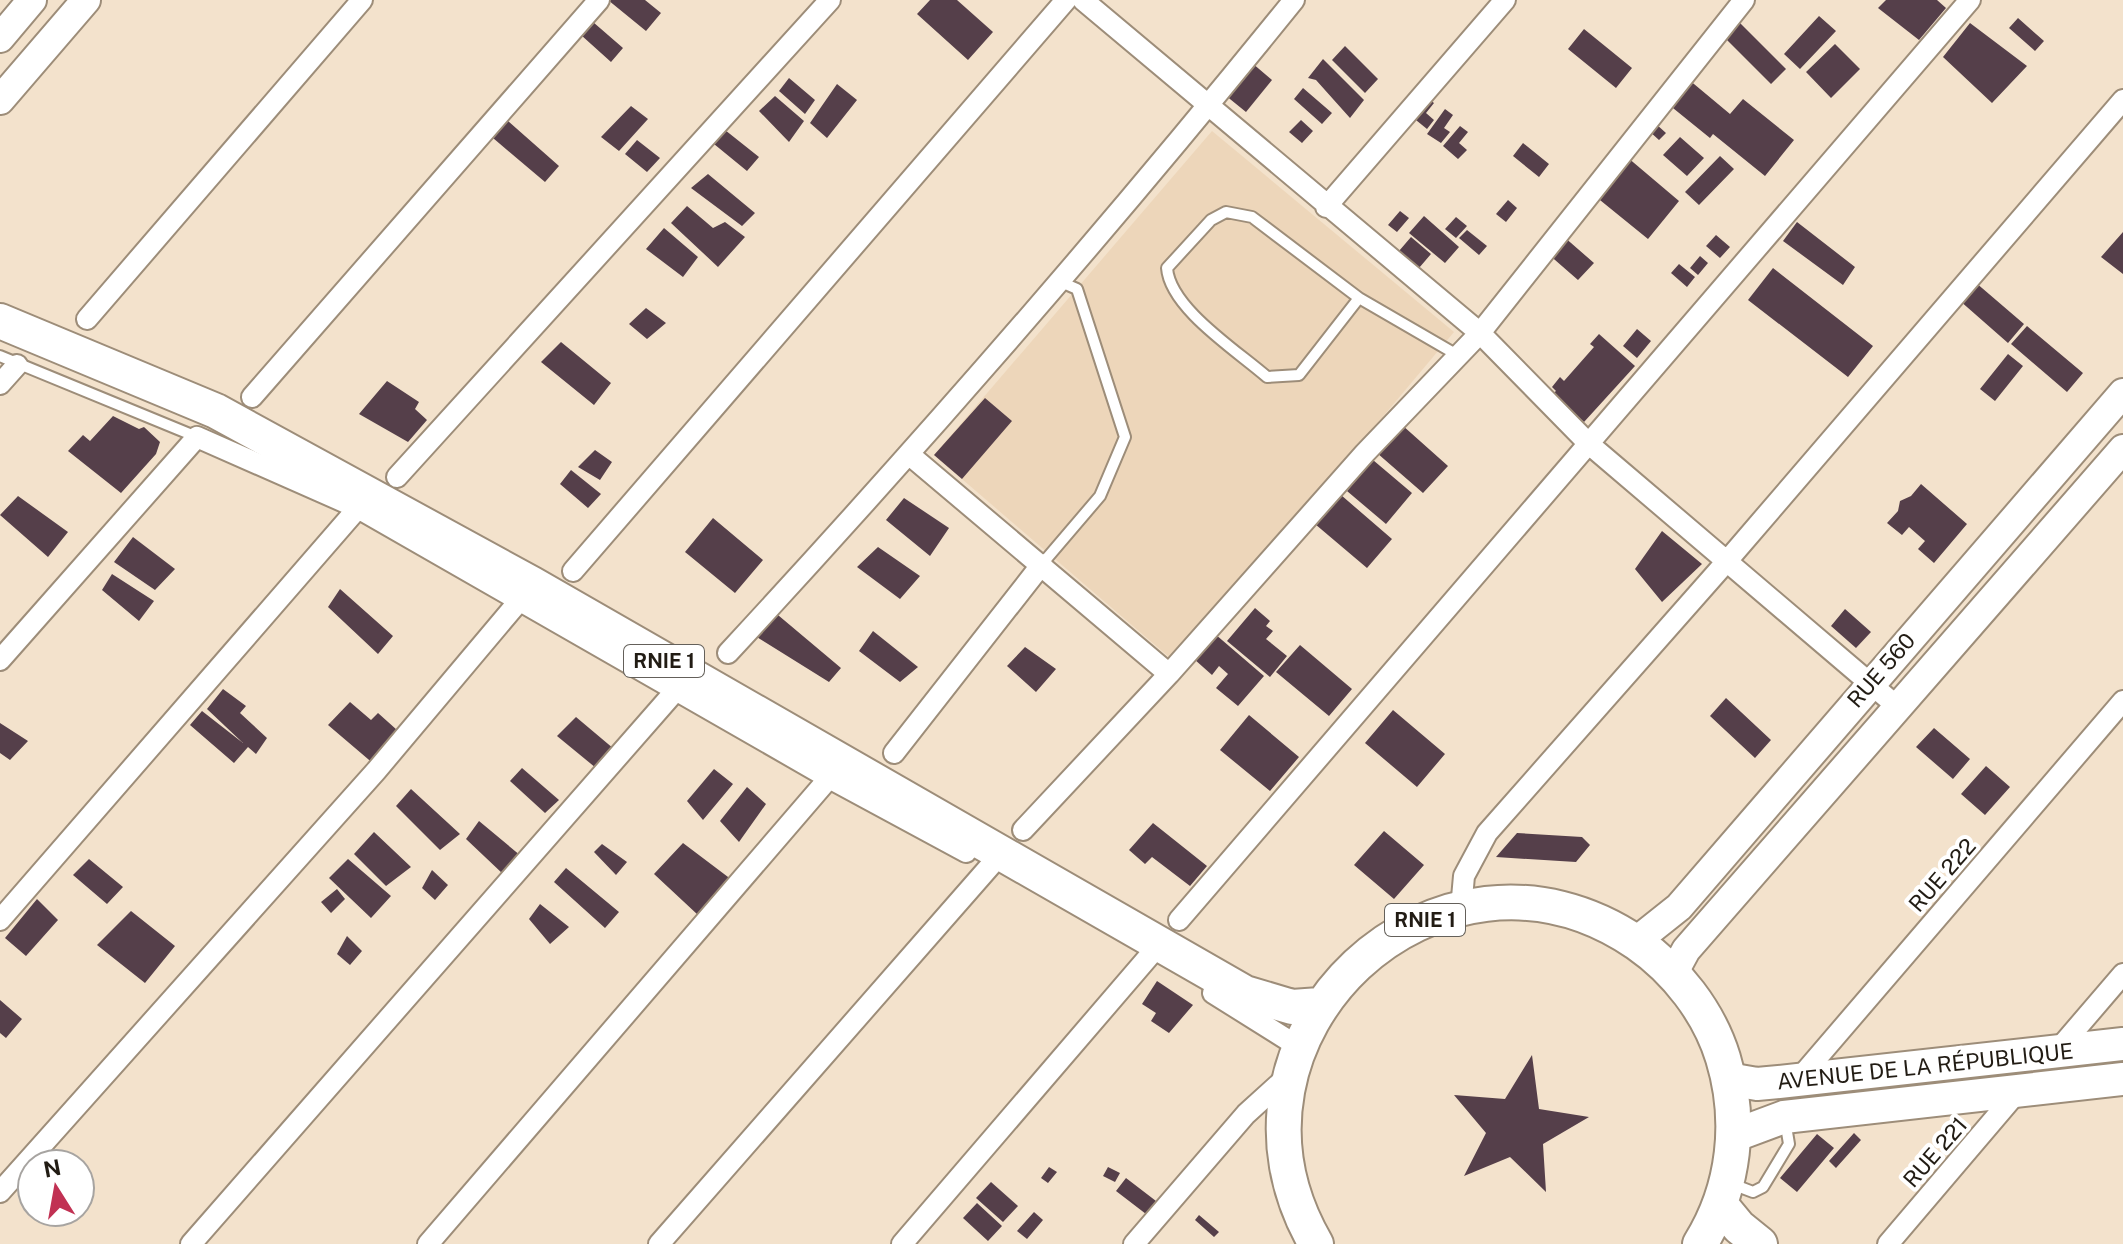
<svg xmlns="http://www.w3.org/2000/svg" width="2123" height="1244" font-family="'Public Sans',sans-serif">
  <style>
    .built { fill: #edd6ba }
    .building { fill: #553f4a }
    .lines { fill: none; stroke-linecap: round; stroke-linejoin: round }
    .service-casing { stroke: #9d8d79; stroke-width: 14 }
    .minor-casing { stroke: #9d8d79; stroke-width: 24 }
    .secondary-casing { stroke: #9d8d79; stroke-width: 32 }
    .primary-casing { stroke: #9d8d79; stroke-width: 36 }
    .trunk-casing { stroke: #9d8d79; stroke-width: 38 }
    .service { stroke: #fff; stroke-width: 10 }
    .minor { stroke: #fff; stroke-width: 20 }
    .secondary { stroke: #fff; stroke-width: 28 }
    .primary { stroke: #fff; stroke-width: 32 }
    .trunk { stroke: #fff; stroke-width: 34 }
    .labels { text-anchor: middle; stroke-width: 8; stroke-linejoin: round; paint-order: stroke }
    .shield { fill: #fff; stroke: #64605a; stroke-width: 2 }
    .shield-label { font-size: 20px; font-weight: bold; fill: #221c14 }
    .street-label { font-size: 22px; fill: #221c14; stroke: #fff }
  </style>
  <rect width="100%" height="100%" fill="#f3e2cc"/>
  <path class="built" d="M1212 131 1454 332 1176 663 934 455Z"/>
  <path class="building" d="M608 0H645L661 13 646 31Z
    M930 0H957L993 32 968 60 917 14Z
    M1886 0H1937L1946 8 1919 40 1878 8Z
    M1819 16 1836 31 1800 69 1784 54Z
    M2018 18 2044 41 2035 51 2009 28Z
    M1738 21 1786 69 1771 84 1723 36Z
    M593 22 623 48 611 62 581 35Z
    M1970 23 2027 66 1992 103 1943 57Z
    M1584 29 1632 68 1616 88 1568 49Z
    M1835 44 1860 69 1831 98 1806 72Z
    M1345 46 1378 79 1365 93 1332 60Z
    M1323 59 1364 100 1350 118 1316 80 1308 78Z
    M1252 63 1272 80 1246 112 1225 95Z
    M789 78 815 100 805 114 779 91Z
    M1688 79 1730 114 1743 99 1794 140 1765 176 1713 134 1710 138 1668 104Z
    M837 84 857 100 827 138 810 123Z
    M1303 88 1332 113 1322 124 1294 99Z
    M775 96 804 121 789 142 759 111Z
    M1426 97 1434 103 1426 113 1434 120 1427 129 1411 116Z
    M631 106 648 119 619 151 601 137Z
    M1445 109 1453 115 1444 128 1450 132 1441 143 1427 134Z
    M1301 120 1313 131 1302 143 1289 132Z
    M508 121 559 166 545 182 493 138Z
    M1656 124 1666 133 1659 140 1649 131Z
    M1460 126 1468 132 1459 143 1467 150 1458 159 1443 146Z
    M725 130 759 157 747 171 714 144Z
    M1680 137 1704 158 1687 176 1663 155Z
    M637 140 660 158 647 172 625 154Z
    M1523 143 1549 164 1539 177 1513 156Z
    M1720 156 1734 169 1699 205 1685 192Z
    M1627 157 1679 201 1648 239 1595 196Z
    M708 174 755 213 742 226 691 188Z
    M1508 200 1517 208 1506 222 1496 214Z
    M687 206 713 228 725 222 745 237 718 267 671 223Z
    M1400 211 1409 218 1397 232 1388 225Z
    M1424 216 1459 247 1445 263 1409 233Z
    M1456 217 1467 226 1456 238 1445 229Z
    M1797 222 1855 267 1843 285 1783 241Z
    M664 228 698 257 683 277 646 249Z
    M1467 230 1487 246 1479 255 1459 238Z
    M2123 232V274L2101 257Z
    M1716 235 1730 247 1720 258 1706 246Z
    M1563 236 1594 263 1578 280 1547 253Z
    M1411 237 1431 254 1419 268 1399 251Z
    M1700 256 1708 263 1698 275 1690 268Z
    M1679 264 1695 277 1687 287 1671 273Z
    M1773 268 1873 346 1848 377 1748 300Z
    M1975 282 2024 324 2008 343 1959 300Z
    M646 308 666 323 647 339 629 324Z
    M2027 326 2083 373 2067 392 2011 344Z
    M1637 329 1651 341 1637 358 1623 346Z
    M1599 334 1635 366 1584 422 1552 394 1556 391 1552 387 1560 377 1564 381 1594 347 1590 344Z
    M561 342 611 383 594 405 541 362Z
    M2008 354 2023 366 1995 401 1980 389Z
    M387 381 419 402 415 409 427 420 408 442 359 414Z
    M985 398 1012 421 962 479 934 455Z
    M113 416 139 429 144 427 160 442 156 454 121 493 68 451 83 435 90 441Z
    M1402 425 1448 466 1423 493 1377 453Z
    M595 450 612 462 600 480 578 467Z
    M1373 460 1412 493 1386 524 1347 491Z
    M571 470 601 494 588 508 560 484Z
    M1921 484 1967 524 1934 563 1918 549 1925 541 1909 527 1902 535 1887 523 1898 511 1900 501 1911 496Z
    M1341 495 1392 539 1367 568 1315 524Z
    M18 496 68 532 48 557 0 515Z
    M904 498 949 528 930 556 886 520Z
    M713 518 763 560 735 593 685 552Z
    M1662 531 1702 564 1662 602 1635 569Z
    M133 537 175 569 155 590 114 562Z
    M878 547 920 576 900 599 857 567Z
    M112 574 154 601 139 621 102 590Z
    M340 589 393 636 378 654 328 607Z
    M1255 608 1270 621 1266 626 1273 631 1266 639 1287 656 1270 677 1227 641Z
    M1845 609 1871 632 1856 648 1831 626Z
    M772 610 841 668 829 682 752 634Z
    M873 631 918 667 900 682 859 651Z
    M1215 634 1264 676 1238 706 1216 688 1228 674 1219 666 1212 675 1194 659Z
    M1300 645 1352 689 1329 716 1276 672Z
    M1025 647 1056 669 1036 692 1007 666Z
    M223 689 246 706 240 713 267 738 256 754 248 747 234 763 190 725 202 711 243 743 207 709Z
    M1726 698 1771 740 1755 758 1710 716Z
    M350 702 371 720 378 713 397 730 375 765 328 725Z
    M1393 710 1445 754 1417 787 1365 743Z
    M1249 715 1299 757 1270 791 1220 750Z
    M576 717 614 749 596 768 557 736Z
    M0 723 28 741 10 760 0 753Z
    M1934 728 1970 759 1953 779 1916 747Z
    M1986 766 2010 787 1985 815 1961 794Z
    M522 768 559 800 545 813 510 781Z
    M714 769 733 784 703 820 687 801Z
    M747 787 766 804 739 842 720 821Z
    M411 789 460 834 440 850 396 806Z
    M479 821 521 856 503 874 466 839Z
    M1153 823 1207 866 1190 886 1152 857 1145 864 1129 850Z
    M1384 831 1424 865 1394 899 1354 865Z
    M374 832 411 867 386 886 354 854Z
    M1517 833 1582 837 1590 845 1576 862 1496 857Z
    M683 843 732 880 698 915 654 874Z
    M602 844 627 862 616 875 594 852Z
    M89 859 123 887 107 904 73 875Z
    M348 859 391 896 371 918 329 878Z
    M566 868 619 912 605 928 554 882Z
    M432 870 448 885 435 900 422 888Z
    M337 889 345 899 331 913 321 902Z
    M37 899 58 920 26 956 5 938Z
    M540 904 569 927 550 944 529 919Z
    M131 911 175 946 145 983 97 945Z
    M347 936 362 951 350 965 337 954Z
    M1157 981 1193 1005 1169 1033 1151 1021 1156 1013 1142 1004Z
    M0 1000 22 1019 6 1038 0 1033Z
    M1532 1055 1539 1109 1589 1117 1543 1144 1546 1192 1510 1157 1464 1176 1486 1133 1454 1095 1505 1099Z
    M1854 1133 1861 1140 1836 1168 1829 1161Z
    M1817 1134 1834 1148 1797 1192 1780 1178Z
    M1049 1167 1057 1172 1048 1183 1041 1178Z
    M1108 1167 1120 1173 1115 1182 1103 1176Z
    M1126 1178 1156 1201 1146 1214 1116 1191Z
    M991 1182 1018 1206 1003 1222 976 1198Z
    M977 1203 1002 1226 988 1241 963 1218Z
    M1034 1212 1043 1220 1027 1239 1017 1231Z
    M1199 1215 1219 1232 1214 1237 1195 1220Z"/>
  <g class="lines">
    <g class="service-casing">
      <path id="service" d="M1359 298 1299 375 1267 377C1236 350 1170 308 1167 268L1211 220 1226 212 1252 217 1359 298 1459 356
        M0 356 197 437
        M1042 564 1100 496 1125 437 1077 289 1061 282
        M1732 1184 1753 1192 1763 1187 1789 1144 1785 1120"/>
    </g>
    <g class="minor-casing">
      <path id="minor" d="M1083 0 1480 333 1589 444 1899 708
        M1326 207 1505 0
        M87 319 362 0
        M0 384 17 365
        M252 397 599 0
        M911 456 1169 674
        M397 477 830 0
        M573 571 1066 0
        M728 653C924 441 1113 224 1294 0
        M0 660 197 437 358 508 829 778 966 852
        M894 753 1042 564
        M1023 830 1169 674 1365 453 1480 333 1744 0
        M1461 909 1464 876 1487 833 1727 561 2123 100
        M0 920 358 508
        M1179 920 1970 0
        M1213 993 1299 1047
        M2057 1051 2123 974
        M1798 1080 2123 701
        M0 1192 376 771 519 601
        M191 1244 677 689
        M428 1244 829 778
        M659 1244 991 865
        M902 1244 1151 954
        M1134 1244 1246 1114 1290 1074
        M1888 1244 2019 1090"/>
    </g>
    <g class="secondary-casing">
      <path id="secondary" d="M0 38 32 0
        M0 100 86 0
        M1635 942 1679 907 2123 393
        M1673 974 1686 950 2123 449"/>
    </g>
    <g class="primary-casing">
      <path id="primary" d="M1728 1079 1757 1084 1779 1082 2123 1044
        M1733 1136 1784 1117 2123 1079"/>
    </g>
    <g class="trunk-casing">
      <path id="trunk" d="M0 321 216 411 532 584 1245 993 1292 1007 1320 1005
        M1720 1204 1739 1227 1760 1244
        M1316 1244C1195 1036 1439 808 1637 943 1676 970 1709 1012 1723 1058 1742 1120 1735 1188 1700 1244"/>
    </g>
    <use href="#service" class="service"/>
    <use href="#minor" class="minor"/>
    <use href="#secondary" class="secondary"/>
    <use href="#primary" class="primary"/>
    <use href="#trunk" class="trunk"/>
  </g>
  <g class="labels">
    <g class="shield">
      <rect x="624" y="645" width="80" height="32" rx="6"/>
      <rect x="1385" y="904" width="80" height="32" rx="6"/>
    </g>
    <g class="shield-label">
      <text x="664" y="668">RNIE 1</text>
      <text x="1425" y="927">RNIE 1</text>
    </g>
    <g class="street-label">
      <text transform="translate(1881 670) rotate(-49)" y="8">RUE 560</text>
      <text transform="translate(1942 875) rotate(-49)" y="8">RUE 222</text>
      <text transform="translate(1925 1066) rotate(-6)" y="8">AVENUE DE LA RÉPUBLIQUE</text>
      <text transform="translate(1935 1152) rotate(-49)" y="8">RUE 221</text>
    </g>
  </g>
  <g transform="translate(56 1188) rotate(349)"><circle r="38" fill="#ffffff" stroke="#a7a4a1" stroke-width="2"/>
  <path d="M0-6L14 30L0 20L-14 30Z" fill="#c13153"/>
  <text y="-12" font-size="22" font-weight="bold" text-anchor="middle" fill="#221c14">N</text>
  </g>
</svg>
